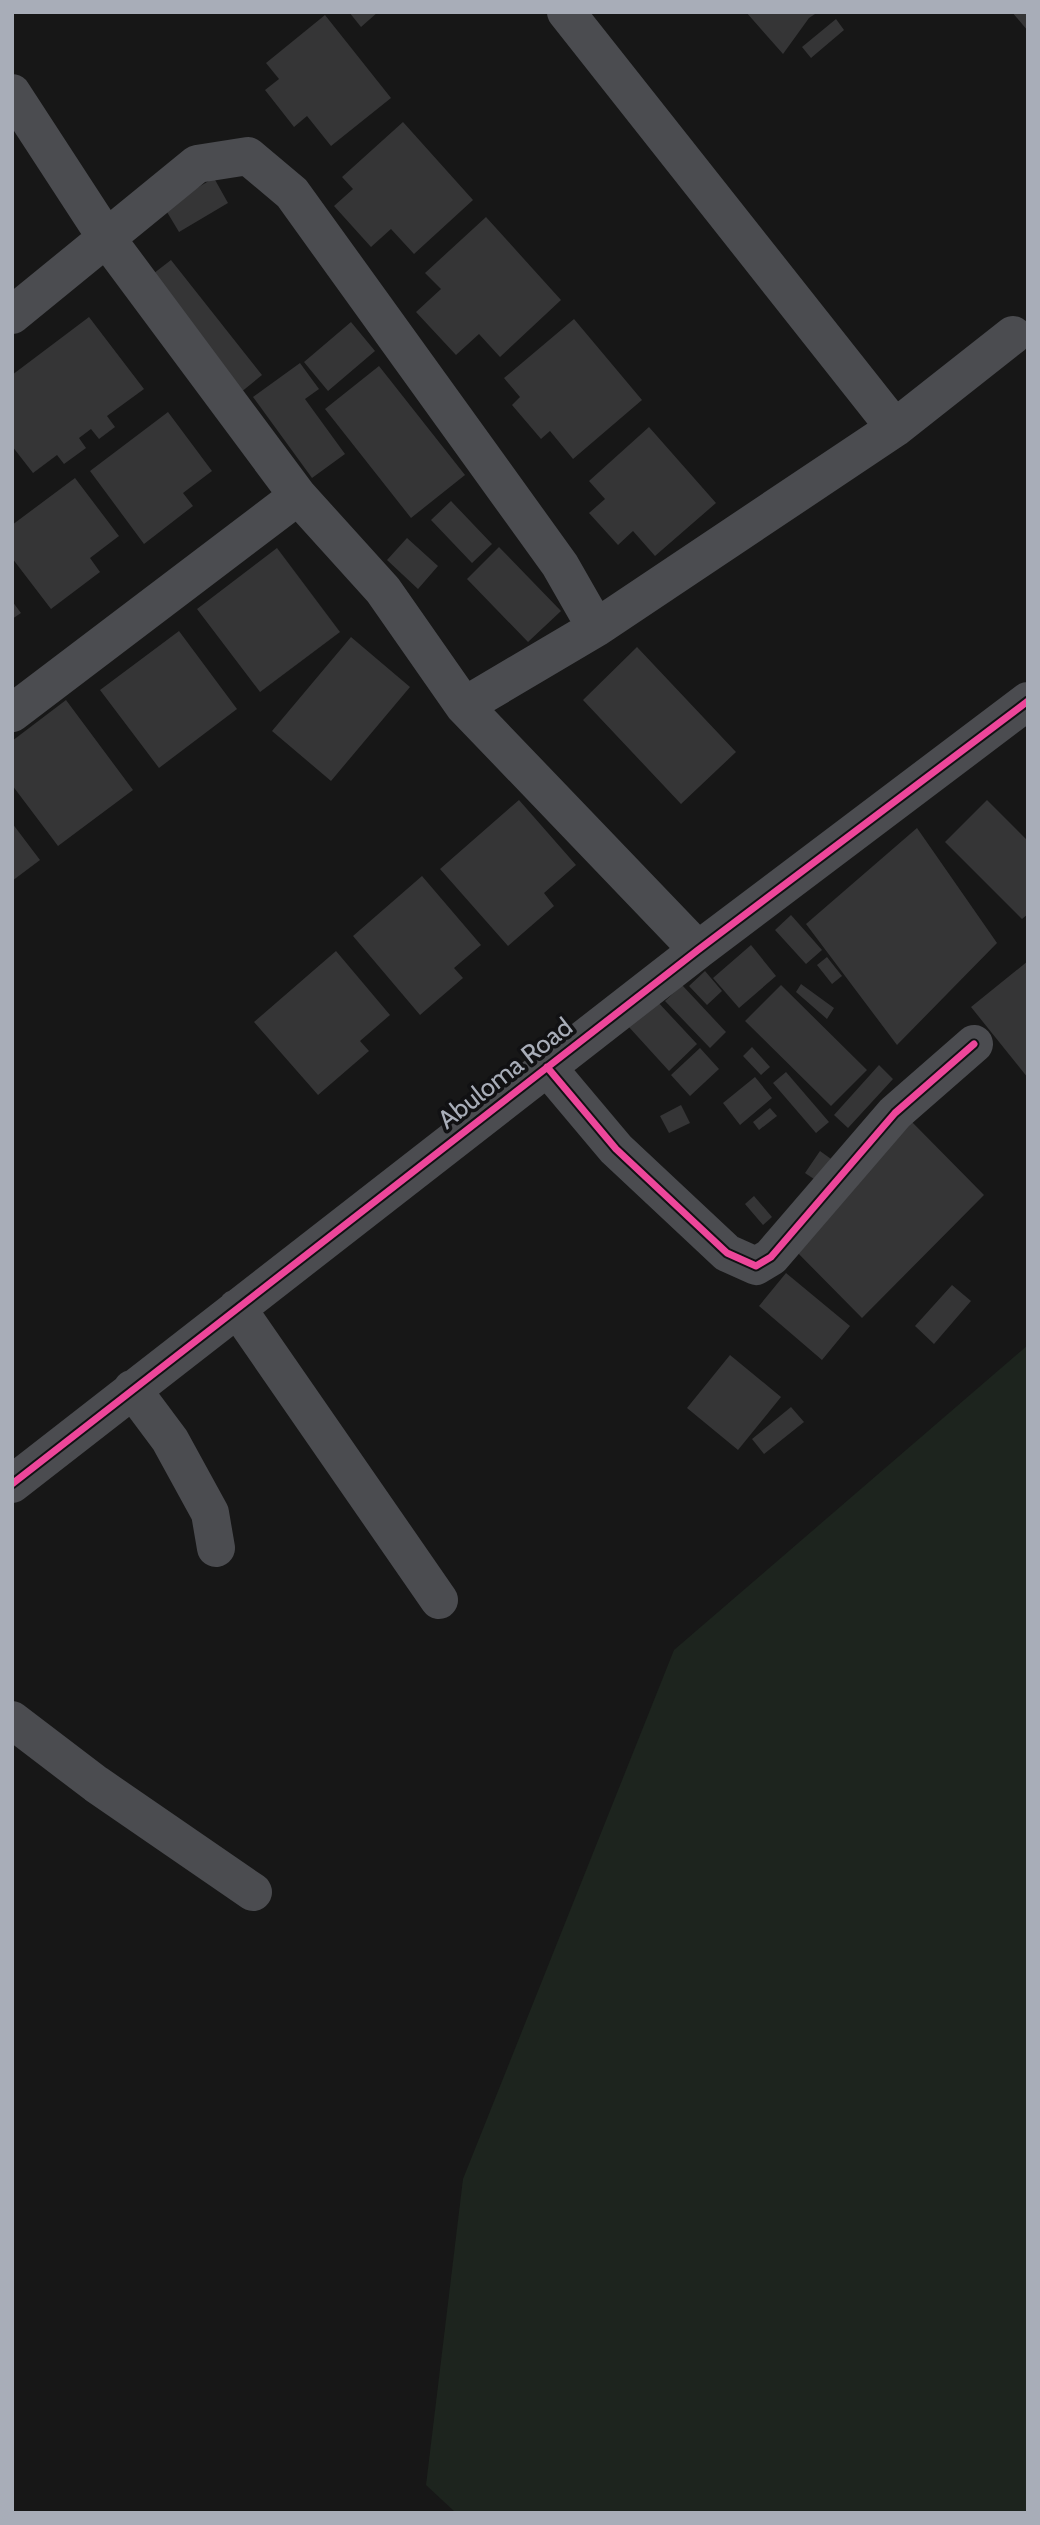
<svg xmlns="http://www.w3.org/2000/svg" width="1040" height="2525" font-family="Cabin,sans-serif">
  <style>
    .green { fill: #1d241e }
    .building { fill: #353536 }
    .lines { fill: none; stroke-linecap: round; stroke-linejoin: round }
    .minor { stroke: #4b4c50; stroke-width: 38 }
    .cycleway-casing { stroke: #111113; stroke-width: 11 }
    .cycleway { stroke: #ed469a; stroke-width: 7 }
    .labels { text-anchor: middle; stroke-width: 7; stroke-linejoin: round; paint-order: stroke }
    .street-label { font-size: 26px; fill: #a8adb8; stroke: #111113 }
  </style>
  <rect width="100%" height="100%" fill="#171717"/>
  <path class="green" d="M1028 1345V2513H456L426 2485 463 2179 674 1650Z"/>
  <path class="building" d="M349 12H378L361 27Z
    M746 12H818L809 18 783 54Z
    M1012 12H1028V31Z
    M325 15 391 98 331 146 307 116 294 127 265 90 279 79 266 63Z
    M836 19 844 30 811 58 802 47Z
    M403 122 473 200 414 254 391 229 371 247 334 206 353 189 342 177Z
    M214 178 228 203 179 232 164 207Z
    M486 217 561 300 500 357 479 334 456 355 416 312 441 289 425 273Z
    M171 260 262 375 240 393 149 277Z
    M89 317 144 389 107 416 115 427 99 439 91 429 79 438 86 448 64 464 57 455 33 473 12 446V375Z
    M574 319 642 400 573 459 550 431 541 439 512 405 520 397 504 378Z
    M351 322 375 351 328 391 304 362Z
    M300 363 319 389 305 399 345 454 312 478 253 397Z
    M379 366 465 475 411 518 325 409Z
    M168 412 212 471 183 493 193 506 144 544 90 471Z
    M649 427 716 503 655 556 633 531 618 545 589 513 605 499 589 481Z
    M75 478 119 536 90 558 100 572 51 609 12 558V525Z
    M451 501 492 544 472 563 431 520Z
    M407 538 438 566 418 589 387 560Z
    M499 547 561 611 528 642 467 579Z
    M277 548 340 632 260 692 197 609Z
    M12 601 21 613 12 619Z
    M179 631 237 709 159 768 100 690Z
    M351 637 410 687 331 781 272 731Z
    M637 647 736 752 681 804 583 700Z
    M66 700 133 790 58 846 12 785V741Z
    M519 800 576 865 544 893 554 906 508 946 440 869Z
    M987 800 1028 841V914L1022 919 945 842Z
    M12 823 40 860 12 881Z
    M917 828 997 943 897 1045 806 924Z
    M422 876 481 945 454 968 463 978 420 1015 353 936Z
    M791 915 822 950 806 964 775 930Z
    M751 945 776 976 739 1008 713 978Z
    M336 951 390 1015 360 1041 369 1051 318 1095 254 1022Z
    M827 957 842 976 832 984 817 965Z
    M1028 961V1078L971 1007Z
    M705 971 722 991 707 1005 689 986Z
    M801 984 834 1008 827 1019 796 992Z
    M682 985 726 1032 710 1048 665 1001Z
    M781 985 867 1070 831 1106 745 1021Z
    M656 1000 697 1044 669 1071 628 1026Z
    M752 1047 770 1067 761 1075 743 1056Z
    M700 1048 719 1069 690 1096 671 1075Z
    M879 1065 893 1079 848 1128 834 1115Z
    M786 1072 829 1122 816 1133 773 1083Z
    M755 1077 772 1098 740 1125 723 1103Z
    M681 1105 690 1123 669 1133 660 1116Z
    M770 1108 777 1116 759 1130 753 1122Z
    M911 1121 984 1195 862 1318 789 1244Z
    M820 1151 838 1164 823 1185 805 1173Z
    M754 1196 772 1217 763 1225 745 1204Z
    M786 1273 850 1326 822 1360 759 1306Z
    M952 1285 971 1301 934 1344 915 1326Z
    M730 1355 781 1397 738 1450 687 1408Z
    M791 1407 804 1422 764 1454 752 1439Z"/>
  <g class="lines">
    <path class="minor" d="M566 12 895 428
      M12 93 107 239 298 496 383 590 464 706 698 950
      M12 315 197 164 248 156 292 193 560 565 596 628 464 706
      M596 628 895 428 1013 335
      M12 713 298 496
      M547 1067 616 1149 727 1253 756 1266 771 1257 895 1113 974 1044
      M237 1308 439 1600
      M132 1389 170 1440 210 1513 216 1548
      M12 1484 698 950 1028 701
      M12 1720 96 1784 253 1892"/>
    <g class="cycleway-casing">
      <path id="cycleway" d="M547 1067 616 1149 727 1253 756 1266 771 1257 895 1113 974 1044
        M12 1484 698 950 1028 701"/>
    </g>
    <use href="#cycleway" class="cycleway"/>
  </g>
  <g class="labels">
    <g class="street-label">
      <text transform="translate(505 1073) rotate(-38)" y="9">Abuloma Road</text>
    </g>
  </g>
  <rect width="1040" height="2525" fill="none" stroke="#a8adb8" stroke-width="28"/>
</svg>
